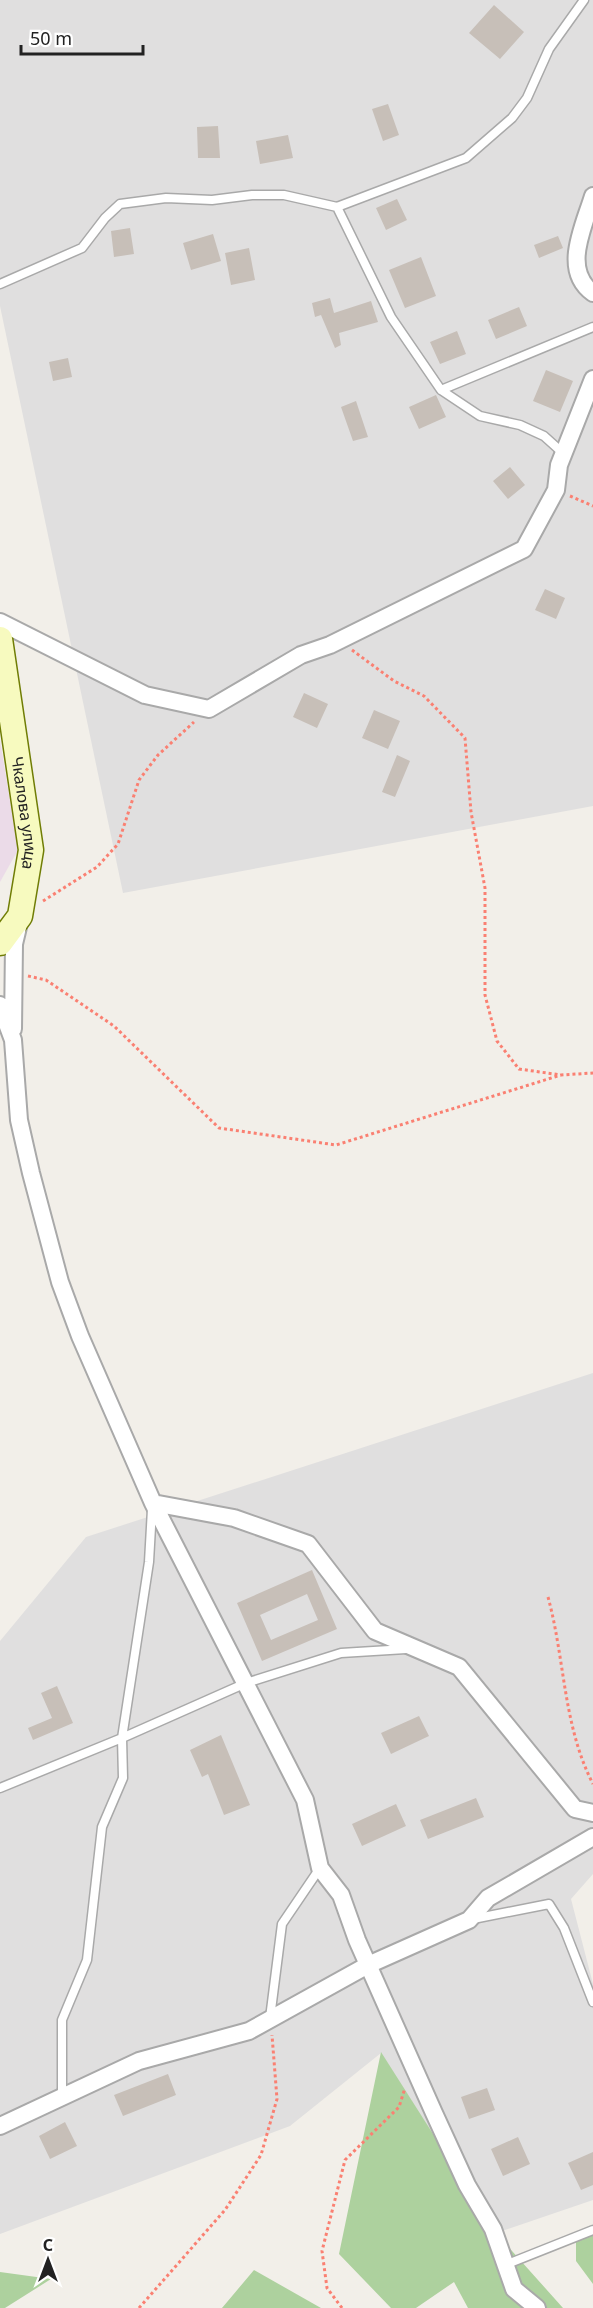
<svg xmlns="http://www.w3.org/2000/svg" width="593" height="2308" font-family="'Noto Sans',sans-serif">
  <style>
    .residential { fill: #e0dfdf }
    .industrial { fill: #ebdbe8 }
    .forest { fill: #add19e }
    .building { fill: #c7bfb8; fill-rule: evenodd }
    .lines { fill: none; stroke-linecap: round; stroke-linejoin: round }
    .lane-casing { stroke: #a9a9a9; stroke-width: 11 }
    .street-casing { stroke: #a9a9a9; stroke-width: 20 }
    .secondary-casing { stroke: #707d05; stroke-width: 27 }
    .path { stroke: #fa8072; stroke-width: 3; stroke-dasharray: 3 3; stroke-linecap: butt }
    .lane { stroke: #fff; stroke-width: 8 }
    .street { stroke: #fff; stroke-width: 16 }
    .secondary { stroke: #f7fabf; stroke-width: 24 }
    .labels { text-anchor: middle; stroke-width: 4.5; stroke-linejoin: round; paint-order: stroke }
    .street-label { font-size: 16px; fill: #222; stroke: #fff }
  </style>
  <rect width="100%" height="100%" fill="#f2efe9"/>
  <path class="residential" d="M0 0H593V806L123 893 0 306Z
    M593 1373V1874L571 1899 593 1984V2200L496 2233 381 2053 290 2126 0 2234V1641L86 1537Z"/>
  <path class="industrial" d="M0 740 18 850 0 882Z"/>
  <path class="forest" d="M381 2052 496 2233 563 2308H468L454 2282 416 2308H391L339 2254Z
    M593 2234V2284L576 2261V2235Z
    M254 2270 321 2308H222Z
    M0 2272 51 2279 5 2308H0Z"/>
  <path class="building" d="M494 5 524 32 500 59 469 33Z
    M388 104 399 135 383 141 372 109Z
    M218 126 220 158H198L197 127Z
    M288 135 293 158 260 164 256 141Z
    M397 199 407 220 386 230 376 208Z
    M130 228 134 254 114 257 111 231Z
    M213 234 221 261 191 270 183 243Z
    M558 236 563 248 539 258 534 245Z
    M249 248 255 280 231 285 225 253Z
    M421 257 436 296 405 308 389 270Z
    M330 298 334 313 371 301 378 322 339 333 341 345 335 348 321 315 315 317 312 303Z
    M519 307 527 326 496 339 488 320Z
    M457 331 466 354 440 364 430 342Z
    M68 358 72 377 53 381 49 362Z
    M546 370 573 381 560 412 533 401Z
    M436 395 446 417 419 429 409 407Z
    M356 401 368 437 353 441 341 407Z
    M510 467 525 485 508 499 493 481Z
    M545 589 565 598 556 619 535 610Z
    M304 693 328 704 317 728 293 717Z
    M374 710 400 721 388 749 362 738Z
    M397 755 410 761 395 797 382 792Z
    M312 1570 337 1629 262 1661 237 1603ZM307 1594 318 1620 271 1640 260 1615Z
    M57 1686 73 1723 33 1740 28 1728 52 1718 41 1693Z
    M419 1716 429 1736 391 1754 381 1733Z
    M221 1735 250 1805 224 1815 208 1774 202 1777 190 1750Z
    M476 1798 484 1817 428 1839 420 1820Z
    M396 1804 406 1826 362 1846 352 1824Z
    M168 2074 176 2095 123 2116 114 2095Z
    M487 2088 495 2110 469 2119 461 2097Z
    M65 2122 77 2146 50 2159 39 2136Z
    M518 2137 530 2164 503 2176 491 2149Z
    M593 2152V2185L581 2190 568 2163Z"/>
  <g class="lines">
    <g class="lane-casing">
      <path id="lane" d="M337 207 466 158 512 118 527 98 549 49 584 0
        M0 284 82 248 105 218 120 204 166 198 212 200 252 195H284L337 207 391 317 441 390 480 416 520 425 544 436 564 454
        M441 390 593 327
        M0 1788 122 1738 149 1562 152 1509
        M473 1919 549 1904 564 1928 593 2002
        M270 2018 282 1924 320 1868
        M62 2098V2020L87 1960 102 1827 123 1778 122 1738 246 1683 341 1653 406 1649
        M505 2265 593 2230"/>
    </g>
    <g class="street-casing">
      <path id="street" d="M593 196C584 226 561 270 593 293
        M0 622 145 695 209 709 301 655 330 645 524 549 556 490 559 465 593 379
        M0 1005 13 1040 19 1120 31 1173 60 1282 80 1336 153 1503 305 1800 320 1868 341 1895 357 1940 434 2113 467 2185 493 2229 514 2289 537 2308
        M13 1029 14 944 19 923
        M153 1503 234 1518 308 1544 375 1631 459 1667 575 1809 593 1813
        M0 2126 139 2061 249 2031 368 1965 469 1920 488 1898 593 1837"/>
    </g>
    <g class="secondary-casing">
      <g id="secondary">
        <path id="s1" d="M0 639 31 850 20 916 0 943"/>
      </g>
    </g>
    <path class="path" d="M570 496 593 506
      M352 650 394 681 424 696 465 738 471 812 485 888V995L497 1041 519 1069 561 1075 593 1073
      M43 901 97 867 118 844 139 780 158 755 194 722
      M28 976 46 980 114 1026 219 1128 336 1145 561 1075
      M548 1597C565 1659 563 1726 593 1784
      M139 2308 225 2210 261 2155 277 2099 272 2035
      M342 2308 327 2288 322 2251 345 2160 399 2107 405 2088"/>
    <use href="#lane" class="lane"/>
    <use href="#street" class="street"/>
    <use href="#secondary" class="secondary"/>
  </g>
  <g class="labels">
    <g class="street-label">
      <text dy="6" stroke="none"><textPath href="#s1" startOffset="176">Чкалова улица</textPath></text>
    </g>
  </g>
  <g transform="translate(48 2260)" stroke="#ffffff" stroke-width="4.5" paint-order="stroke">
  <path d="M0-4.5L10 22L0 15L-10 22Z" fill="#222222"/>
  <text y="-9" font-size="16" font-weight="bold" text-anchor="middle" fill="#222222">С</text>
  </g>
  <path d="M21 45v9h122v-9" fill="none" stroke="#222222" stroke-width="3"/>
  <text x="30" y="45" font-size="18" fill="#222222" stroke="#ffffff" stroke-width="4.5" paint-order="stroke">50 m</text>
</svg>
